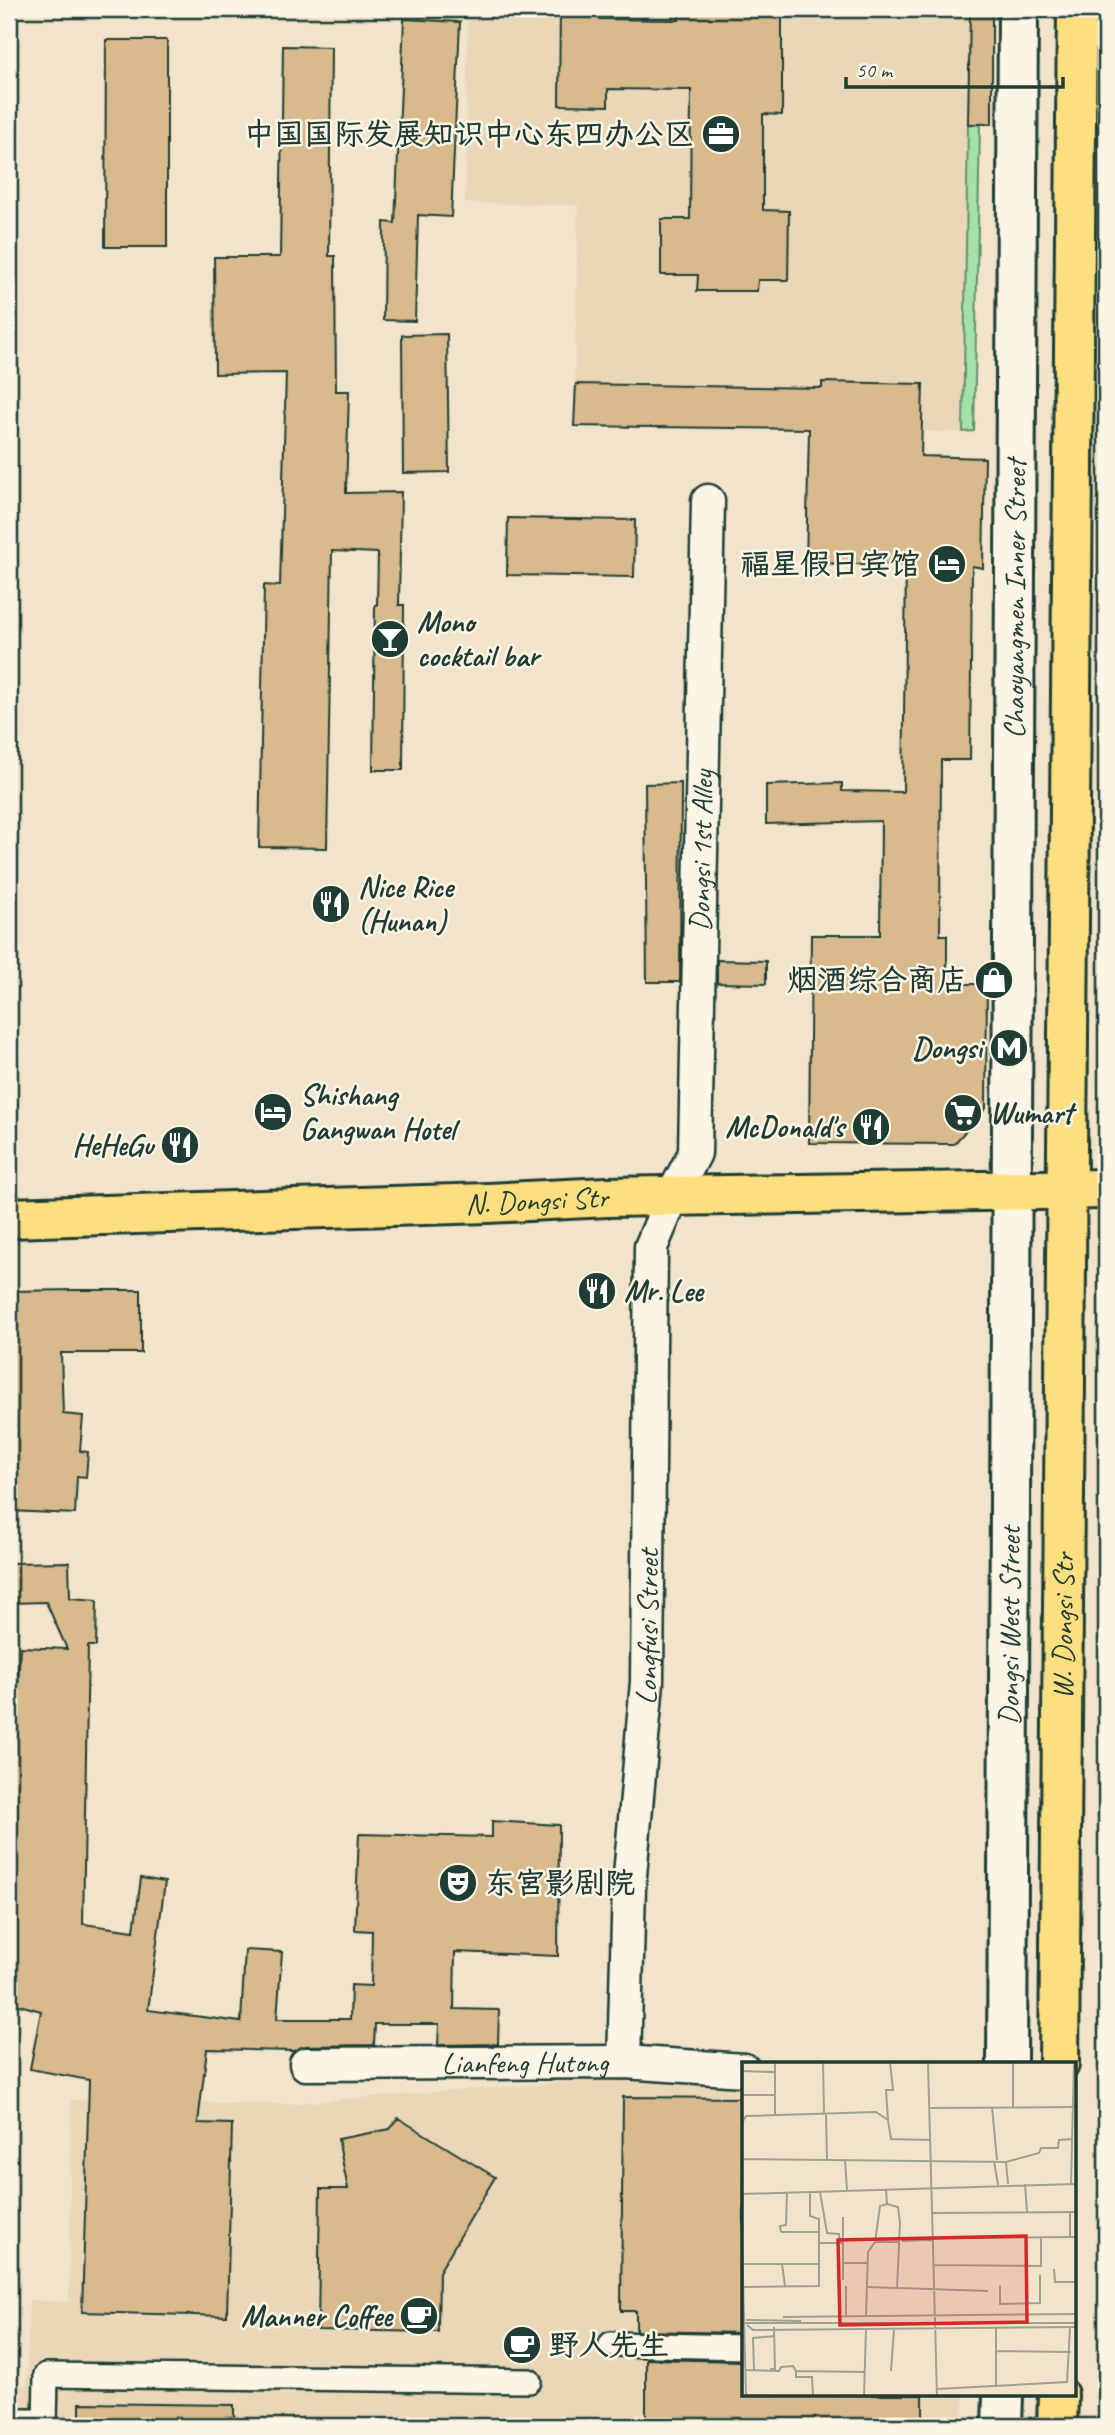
<svg xmlns="http://www.w3.org/2000/svg" width="1115" height="2435" font-family="Caveat,'LXGW WenKai TC',sans-serif">
  <style>
    .built { fill: #ead7b8 }
    .green { fill: #a3e1a8; stroke: #618f6e; stroke-width: 2 }
    .building { fill: #d9ba8d; stroke: #1f3d34; stroke-width: 2 }
    .lines { fill: none; stroke-linecap: round; stroke-linejoin: round }
    .pedestrian-casing { stroke: #1f3d34; stroke-width: 28 }
    .minor-casing { stroke: #1f3d34; stroke-width: 37 }
    .tertiary-casing { stroke: #1f3d34; stroke-width: 44 }
    .primary-casing { stroke: #1f3d34; stroke-width: 44 }
    .pedestrian { stroke: #fcf5e5; stroke-width: 23 }
    .minor { stroke: #fcf5e5; stroke-width: 32 }
    .tertiary { stroke: #fcf5e5; stroke-width: 38 }
    .primary { stroke: #fedf80; stroke-width: 38 }
    .labels { text-anchor: middle; stroke-width: 5; stroke-linejoin: round; paint-order: stroke }
    .poi-label { font-size: 30px; font-weight: bold; fill: #1f3d34; stroke: #fcf5e5; text-anchor: end }
    .street-label { font-size: 30px; fill: #1f3d34; stroke: #fcf5e5 }
    .inset-road { fill: none; stroke: #9ea18f; stroke-width: 2 }
    .view { fill: #d62828; fill-opacity: 0.15; stroke: #d62828; stroke-width: 3.5 }
    .inset-edge { fill: none; stroke: #1f3d34; stroke-width: 3.5 }
  </style>
  <rect width="100%" height="100%" fill="#f2e3cb"/>
  <filter id="ink" filterUnits="userSpaceOnUse"><feTurbulence type="fractalNoise" baseFrequency=".0143" numOctaves="2"/><feDisplacementMap in="SourceGraphic" scale="14" xChannelSelector="R" yChannelSelector="G"/><feConvolveMatrix kernelMatrix="1 2 1 2 8 2 1 2 1" color-interpolation-filters="sRGB"/></filter>
  <g filter="url(#ink)">
    <path class="built" d="M468 9H970L963 432 574 426 578 205 465 203Z
      M617 2078 744 2084V2395H964L963 2426H9V2385H27L29 2300 69 2302 71 2100 285 2104Z"/>
    <path class="green" d="M968 124 980 125 974 431 963 432Z"/>
    <path class="building" d="M560 9H598V19L679 20V9L782 11V115L763 114V210L789 211 788 280H758L757 291H697L698 275H661V219H690L691 90 608 89V106L559 105Z
      M970 9H992V124H968Z
      M404 19 460 22 451 217 418 215 415 321 383 320 384 222 395 223Z
      M106 40H167V247H105Z
      M283 46 331 47 329 256H335L336 391H349L346 493 401 492 399 605H404L403 770H373L375 605H377L378 553 332 551 327 848 259 847 264 585 280 586 286 373 215 374 214 257H280Z
      M447 334 449 472 403 473 402 335Z
      M822 382 923 384 921 456 985 458 983 568 972 566 970 760H941L940 935H947V984H987L986 1108 954 1144 809 1143 811 935H880L881 821 766 824V785L842 783V791L903 792 906 565 806 563 809 429 574 426 576 384 822 388Z
      M508 518 635 520 634 577 507 575Z
      M681 783 680 982H647L645 784Z
      M717 960 766 961V984L717 983Z
      M77 1290H141V1353H61L63 1414 83 1416 80 1451 88 1452 86 1477 77 1476 75 1514 9 1511V1291Z
      M69 1562 70 1598 97 1600 96 1646H88L83 1924 134 1931 141 1878 165 1882 148 2010 241 2022 245 1950 282 1952 277 2019H350L351 1985 371 1986 372 1931 355 1930 359 1834 492 1837V1821L559 1825 558 1956 455 1952 454 2009 499 2010 498 2044 438 2045 439 2024H375L374 2045 306 2046 294 2051 207 2049 198 2123 232 2124 227 2316 82 2312 89 2080 30 2069 41 2011 9 2002 11 1872H9L11 1811H9V1749H15L20 1647 67 1649 46 1602 9 1603V1563Z
      M623 2097 744 2098V2333L636 2331V2311H621Z
      M398 2118 495 2177 439 2272 438 2332 318 2330 320 2189H348L338 2139 390 2129Z
      M646 2359 744 2361V2395H923V2426H646Z
      M80 2403 234 2405V2426H80Z"/>
    <g class="lines">
      <g class="pedestrian-casing">
        <path id="pedestrian" d="M611 2344 744 2347
          M9 2421H45
          M45 2426 46 2375 529 2381"/>
      </g>
      <g class="minor-casing">
        <g id="minor">
          <path id="s1" d="M624 2062 629 1887 647 1682 651 1247 673 1195 695 1153 708 501"/>
          <path id="s2" d="M306 2064 624 2062 744 2070"/>
        </g>
      </g>
      <g class="tertiary-casing">
        <g id="tertiary">
          <path id="s3" d="M1007 2064 1018 9"/>
          <path d="M1002 2426 1003 2395"/>
        </g>
      </g>
      <g class="primary-casing">
        <g id="primary">
          <path id="s4" d="M9 1218 488 1203 607 1197 1106 1189"/>
          <path id="s5" d="M1059 2064 1077 9"/>
          <path d="M1057 2426 1058 2395"/>
        </g>
      </g>
      <use href="#pedestrian" class="pedestrian"/>
      <use href="#minor" class="minor"/>
      <use href="#tertiary" class="tertiary"/>
      <use href="#primary" class="primary"/>
    </g>
  </g>
  <defs>
    <g id="office-disc" transform="scale(2.0125)"><circle r="9.5" fill="#1f3d34" stroke="#fcf5e5"/><path d="M-6-3h4V-5.5h4V-3h4V5H-6ZM-1-4.5V-3h2v-1.5ZM-6 0V1H6V0Z" fill="#fff"/></g>
    <g id="hotel-disc" transform="scale(2.0125)"><circle r="9.5" fill="#1f3d34" stroke="#fcf5e5"/><path d="M-6-4.5h1.5V1H6V5H4.5V3h-9V5H-6ZM-4 0a1.8 1.8 0 1 1 3.6 0ZM.5 0V-2.5h3Q6-2.5 6 0Z" fill="#fff"/></g>
    <g id="bar-disc" transform="scale(2.0125)"><circle r="9.5" fill="#1f3d34" stroke="#fcf5e5"/><path d="M-6-5H6L.8 .8V4.5H3.5V6h-7V4.5H-.8V.8Z" fill="#fff"/></g>
    <g id="restaurant-disc" transform="scale(2.0125)"><circle r="9.5" fill="#1f3d34" stroke="#fcf5e5"/><path d="M-5-6h1v4h1v-4h1v4h1v-4h1v5L-1.5 .5V6h-2V.5L-5-1ZM5-6V6H3V1.5H1.5Q1.5-4 5-6Z" fill="#fff"/></g>
    <g id="shop-disc" transform="scale(2.0125)"><circle r="9.5" fill="#1f3d34" stroke="#fcf5e5"/><path d="M-5-2.5h2.3a2.7 3.5 0 0 1 5.4 0H5L5.5 6h-11ZM-1.5-2.5h3a1.5 2.3 0 0 0-3 0Z" fill="#fff"/></g>
    <g id="metro-disc" transform="scale(2.0125)"><circle r="9.5" fill="#1f3d34" stroke="#fcf5e5"/><path d="M-5.5 5V-5H-3L0 0L3-5H5.5V5H3V-.5L0 4L-3-.5V5Z" fill="#fff"/></g>
    <g id="supermarket-disc" transform="scale(2.0125)"><circle r="9.5" fill="#1f3d34" stroke="#fcf5e5"/><path d="M-6-5.5h2.5l.6 2H6L4.5 2H-2.5L-4.4-4H-6ZM-1.5 3.2a1.3 1.3 0 1 0 .1 0ZM3 3.2a1.3 1.3 0 1 0 .1 0Z" fill="#fff"/></g>
    <g id="theatre-disc" transform="scale(2.0125)"><circle r="9.5" fill="#1f3d34" stroke="#fcf5e5"/><path d="M-5-5.5Q0-4 5-5.5V0Q5 5 0 6Q-5 5-5 0ZM-3.3-2.5H-1v1.5H-3.3ZM1-2.5H3.3v1.5H1ZM-2.8 1Q0 5.5 2.8 1Z" fill="#fff"/></g>
    <g id="cafe-disc" transform="scale(2.0125)"><circle r="9.5" fill="#1f3d34" stroke="#fcf5e5"/><path d="M-5.5-4.5H6V0H3Q3 3.5 0 3.5H-2.5Q-5.5 3.5-5.5 0ZM3-3.2v2h1.7v-2ZM-6 4.5H4V6H-6Z" fill="#fff"/></g>
  </defs>
  <g fill-rule="evenodd">
    <use href="#office-disc" x="721" y="134"/>
    <use href="#hotel-disc" x="947" y="564"/>
    <use href="#bar-disc" x="390" y="639"/>
    <use href="#restaurant-disc" x="331" y="904"/>
    <use href="#shop-disc" x="994" y="980"/>
    <use href="#metro-disc" x="1009" y="1048"/>
    <use href="#hotel-disc" x="273" y="1112"/>
    <use href="#supermarket-disc" x="963" y="1113"/>
    <use href="#restaurant-disc" x="871" y="1127"/>
    <use href="#restaurant-disc" x="180" y="1145"/>
    <use href="#restaurant-disc" x="597" y="1291"/>
    <use href="#theatre-disc" x="458" y="1883"/>
    <use href="#cafe-disc" x="419" y="2316"/>
    <use href="#cafe-disc" x="522" y="2345"/>
  </g>
  <g class="labels">
    <g class="poi-label">
      <text x="694" y="144">中国国际发展知识中心东四办公区</text>
      <text x="920" y="574">福星假日宾馆</text>
      <text x="417" y="632" text-anchor="start">Mono<tspan x="417" dy="34">cocktail bar</tspan></text>
      <text x="358" y="897" text-anchor="start">Nice Rice<tspan x="358" dy="34">(Hunan)</tspan></text>
      <text x="967" y="990">烟酒综合商店</text>
      <text x="982" y="1058">Dongsi</text>
      <text x="300" y="1105" text-anchor="start">Shishang<tspan x="300" dy="34">Gangwan Hotel</tspan></text>
      <text x="990" y="1123" text-anchor="start">Wumart</text>
      <text x="844" y="1137">McDonald's</text>
      <text x="153" y="1155">HeHeGu</text>
      <text x="624" y="1301" text-anchor="start">Mr. Lee</text>
      <text x="485" y="1893" text-anchor="start">东宫影剧院</text>
      <text x="392" y="2326">Manner Coffee</text>
      <text x="549" y="2355" text-anchor="start">野人先生</text>
    </g>
    <g class="street-label">
      <text dy="10" stroke="none"><textPath href="#s3" startOffset="1465">Chaoyangmen Inner Street</textPath></text>
      <text dy="10" stroke="none"><textPath href="#s1" startOffset="1222">Dongsi 1st Alley</textPath></text>
      <text dy="10" stroke="none"><textPath href="#s4" startOffset="528">N. Dongsi Str</textPath></text>
      <text dy="10" stroke="none"><textPath href="#s5" startOffset="438">W. Dongsi Str</textPath></text>
      <text dy="10" stroke="none"><textPath href="#s1" startOffset="436">Longfusi Street</textPath></text>
      <text dy="10" stroke="none"><textPath href="#s3" startOffset="438">Dongsi West Street</textPath></text>
      <text dy="10" stroke="none"><textPath href="#s2" startOffset="219">Lianfeng Hutong</textPath></text>
    </g>
  </g>
  <g transform="translate(742 2062)">
    <rect width="334" height="334" fill="#f2e3cb"/>
    <path class="inset-road" d="M81 0 82 53M186 0 195 334M271 0V45M0 9 32 10M0 33H32M250 45 255 98M188 46 335 45M33 52V0M84 53 85 97M146 58 144 28H151L148 0M0 61 4 54 134 50 146 58 149 77 188 78M0 90V149M0 97 264 100M103 97 105 129M252 99 256 123M264 100 297 91 299 86H316L317 78 331 77M264 100 266 122M283 122 285 150M329 122 332 0M144 127 145 142 156 145 158 161 155 226M78 130 85 171 97 172 98 181M1 132 335 122M190 151 335 150M101 155V218M39 170 38 164 44 163 45 131M39 170H77M192 176 335 175M328 176V150M0 177 4 334M160 179 190 178M133 180 138 144 145 142M77 181H100M101 201H125M1 202H77M40 202 43 224M192 203 299 204V176M312 207 313 220H335M258 223V242L298 241V213M1 225 77 224V157L68 154V131M126 225 246 229M124 254 126 190 133 180H156M41 255 335 252M104 255V224M4 258 59 259M0 261H335M5 263 11 268 335 265M254 266V324M254 289 329 290M28 307H33L32 265M4 308 37 309 39 305 51 304 54 309 123 310M12 308 11 276 33 274M54 309V315H70L71 334M149 309 152 267M195 327 325 320 328 265M122 334 124 267"/>
    <path class="view" d="M284 174 285 260 98 263 96 178Z"/>
    <rect width="334" height="334" class="inset-edge"/>
  </g>
  <rect width="1115" height="2435" fill="none" stroke="#fcf5e5" stroke-width="35"/>
  <rect x="18" y="18" width="1080" height="2400" fill="none" stroke="#1f3d34" stroke-width="2.5" filter="url(#ink)"/>
  <path d="M846 77v10h217v-10" fill="none" stroke="#1f3d34" stroke-width="3.5"/>
  <text x="856" y="77" font-size="21" fill="#1f3d34" stroke="#fcf5e5" stroke-width="5" paint-order="stroke">50 m</text>
</svg>
